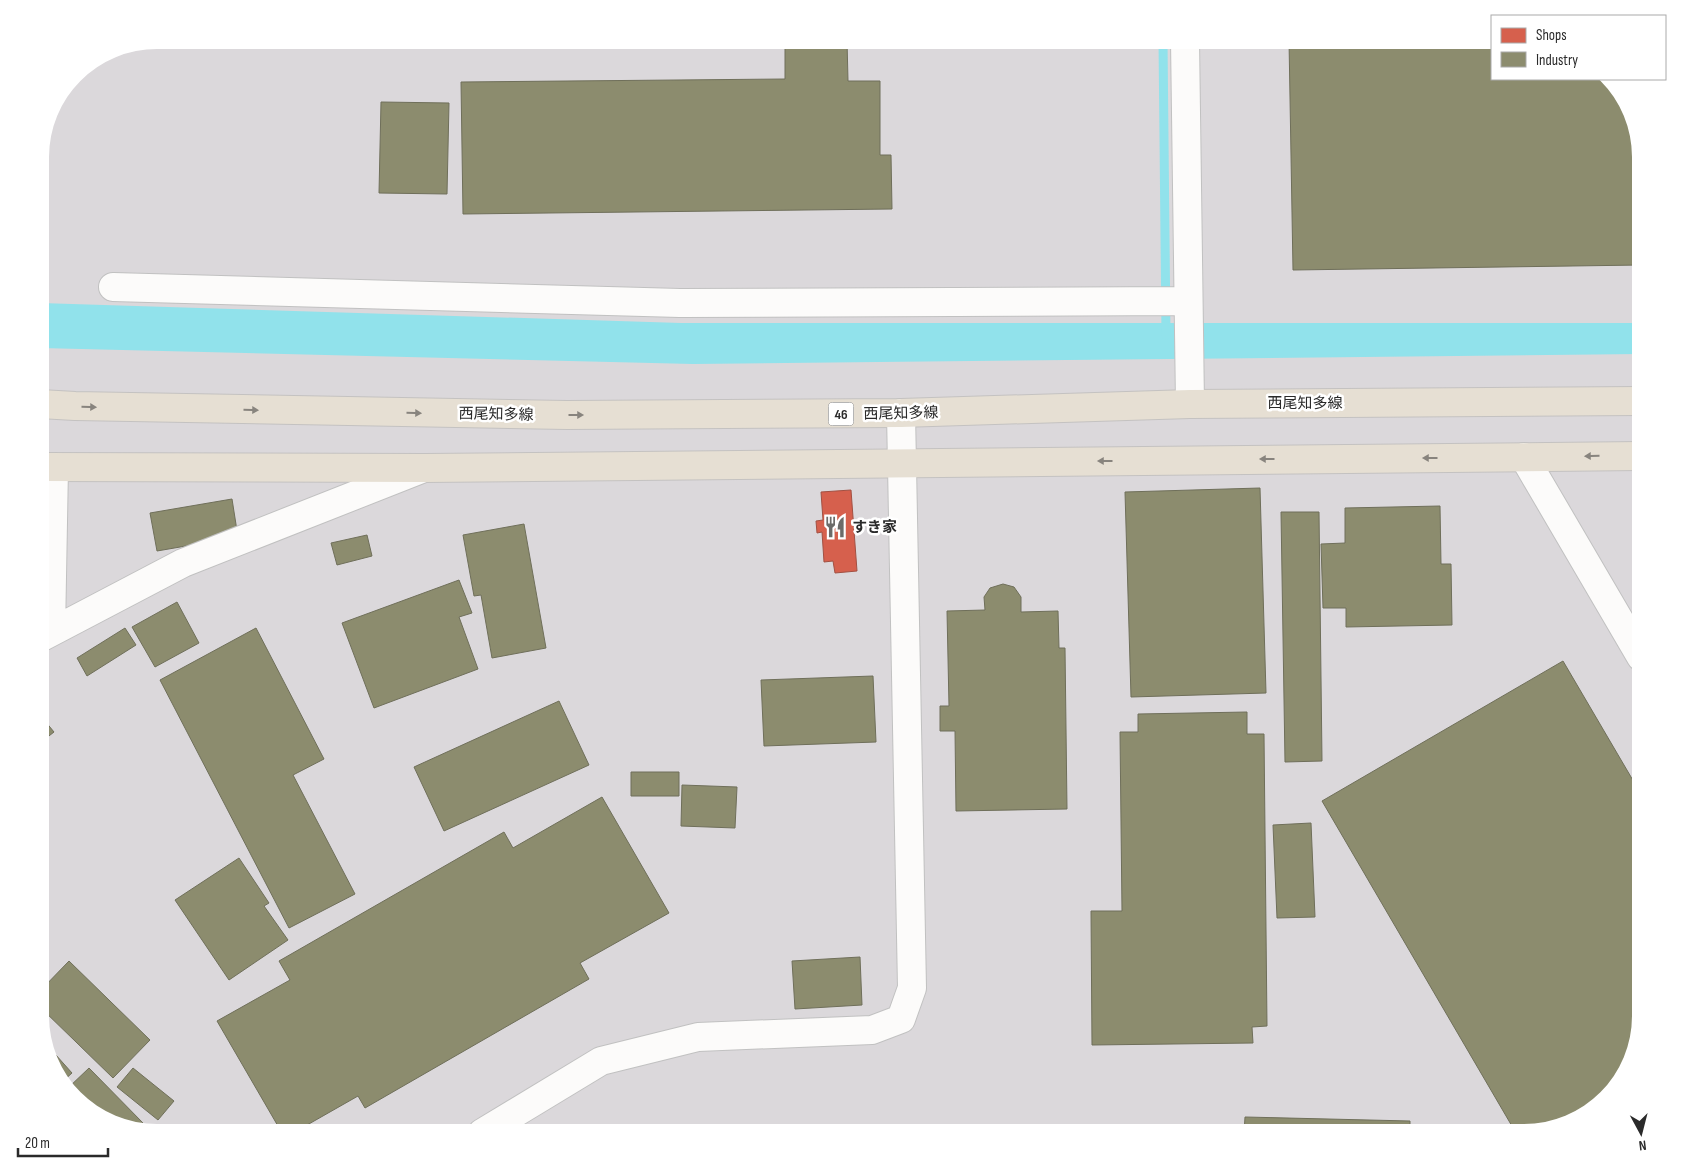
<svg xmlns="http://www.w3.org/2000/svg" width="1681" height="1173" font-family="'Sofia Sans Condensed','Noto Sans JP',sans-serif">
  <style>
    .industrial { fill: #dbd8db }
    .water { fill: #91e2eb }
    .shops { fill: #d6604d; stroke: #a25042 }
    .industry { fill: #8c8c6e; stroke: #6f6f5a }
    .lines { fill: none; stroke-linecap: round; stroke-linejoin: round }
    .stream { stroke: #91e2eb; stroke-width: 9 }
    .minor-casing { stroke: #c1c1c1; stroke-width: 30 }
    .major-casing { stroke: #c4c2c1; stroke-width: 30 }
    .minor { stroke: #fcfbfa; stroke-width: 28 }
    .major { stroke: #e6dfd3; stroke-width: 28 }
    .oneway { fill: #88847e }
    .labels { text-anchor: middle; stroke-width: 5; stroke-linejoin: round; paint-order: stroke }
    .shield { fill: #fff; stroke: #6a6a6a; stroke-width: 1 }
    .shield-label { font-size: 14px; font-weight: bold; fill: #2a2a2a }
    .street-label { font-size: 15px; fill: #2a2a2a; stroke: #fff }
    .poi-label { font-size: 15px; font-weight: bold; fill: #2a2a2a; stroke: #fff; text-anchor: start }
  </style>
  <rect width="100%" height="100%" fill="#e8e3df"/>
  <path class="industrial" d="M156 40H1492V79H1607L1626 98 1641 156V1017L1621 1082 1583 1118 1525 1133H156L91 1113 55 1075 40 1024V149L49 112 74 74 112 49Z"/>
  <path class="water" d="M40 303 681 323H1641V354L693 364 40 348Z"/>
  <path class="shops" d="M851 490 857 571 835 573 833 561 824 562 822 532 817 533 816 521 823 520 821 492Z"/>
  <path class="industry" d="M785 40H847L848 81H880V155H891L892 209 463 214 461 82 785 79Z
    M1289 40H1492V79H1607L1626 98 1641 156V265L1293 270Z
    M381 102 449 103 447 194 379 193Z
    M40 151H43L44 208H40Z
    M1260 488 1266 693 1131 697 1125 492Z
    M232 499 238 537 157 551 150 513Z
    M1440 506 1441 564H1451L1452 625 1346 627V608H1323L1321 544 1345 543V508Z
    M1281 512H1319L1322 761 1285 762Z
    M524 524 546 648 492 658 481 595 474 596 463 535Z
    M367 535 372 556 337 565 331 543Z
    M459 580 472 613 459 617 478 669 374 708 342 623Z
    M1003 584 1014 587 1021 597V612L1058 611 1059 648H1065L1067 809 956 811 955 731H940V706H949L947 611 985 610 984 597 990 588Z
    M177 602 199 643 155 667 132 627Z
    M125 628 136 645 87 676 77 658Z
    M256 628 324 759 293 775 355 894 289 928 160 680Z
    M1563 661 1641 794V1017L1621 1082 1583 1118 1525 1133H1516L1322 801Z
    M873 676 876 742 764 746 761 680Z
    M559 701 589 765 444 831 414 767Z
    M1247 712V734H1264L1267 1026 1252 1027 1253 1043 1092 1045 1091 911H1122L1120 732H1138V714Z
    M40 715 54 732 40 743Z
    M631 772H679V796H631Z
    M682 785 737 787 735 828 681 826Z
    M602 797 669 913 580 963 589 979 365 1108 358 1096 293 1133H282L217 1021 290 980 279 961 504 832 513 848Z
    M1311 823 1315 917 1277 918 1273 825Z
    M239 858 269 903 264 906 288 940 229 980 175 900Z
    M860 957 862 1005 795 1009 792 961Z
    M69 961 150 1040 113 1078 40 1007V991Z
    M47 1045 72 1073 62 1082 55 1075Z
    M89 1068 143 1123 138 1128 91 1113 68 1088Z
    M133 1068 174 1101 158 1120 117 1087Z
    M1245 1117 1410 1121V1133H1244Z"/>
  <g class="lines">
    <path class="stream" d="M1163 40 1166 335"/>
    <g class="minor-casing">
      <path id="minor" d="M1185 40 1190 404
        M113 287 680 303 1188 301
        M1524 457 1641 657
        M51 632 54 467
        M40 638 183 563 424 468
        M482 1133 601 1061 698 1037 872 1030 901 1019 912 988 901 413"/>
    </g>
    <g class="major-casing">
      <path id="major" d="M40 404 75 406 567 415 901 413 1190 404 1641 401
        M40 467 425 468 1641 456"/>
    </g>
    <use href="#minor" class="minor"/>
    <use href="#major" class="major"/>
  </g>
  <defs><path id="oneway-solid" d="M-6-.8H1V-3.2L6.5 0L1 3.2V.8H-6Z" transform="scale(1.25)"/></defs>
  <g class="oneway">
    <use href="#oneway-solid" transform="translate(89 407) rotate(1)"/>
    <use href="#oneway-solid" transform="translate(251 410) rotate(1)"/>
    <use href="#oneway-solid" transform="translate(414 413) rotate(1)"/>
    <use href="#oneway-solid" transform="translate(576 415)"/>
    <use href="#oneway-solid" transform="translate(1592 456) rotate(179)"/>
    <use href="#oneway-solid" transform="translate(1430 458) rotate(180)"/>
    <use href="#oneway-solid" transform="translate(1267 459) rotate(180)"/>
    <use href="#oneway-solid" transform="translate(1105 461) rotate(180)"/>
  </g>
  <defs>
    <g id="restaurant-bare" transform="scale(1.725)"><path d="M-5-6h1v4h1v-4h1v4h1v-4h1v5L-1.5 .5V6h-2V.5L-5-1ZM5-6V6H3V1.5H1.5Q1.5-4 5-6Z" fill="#6c6b69" stroke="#fff" stroke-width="2.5" paint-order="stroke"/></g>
  </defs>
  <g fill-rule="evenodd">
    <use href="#restaurant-bare" x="835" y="527"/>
  </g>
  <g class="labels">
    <rect class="shield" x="828.5" y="402.5" width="25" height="23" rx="4"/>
    <g class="shield-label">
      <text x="841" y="419">46</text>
    </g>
    <g class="street-label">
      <text x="1305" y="408">西尾知多線</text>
      <text transform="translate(901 413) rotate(-1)" y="5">西尾知多線</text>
      <text transform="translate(496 414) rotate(1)" y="5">西尾知多線</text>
    </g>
    <g class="poi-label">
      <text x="852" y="532">すき家</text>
    </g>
  </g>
  <path d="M0 0H1681V1173H0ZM157 49H1524A108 108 0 0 1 1632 157V1016A108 108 0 0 1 1524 1124H157A108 108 0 0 1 49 1016V157A108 108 0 0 1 157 49Z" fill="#fff" fill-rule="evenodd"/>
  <rect x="1491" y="15" width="175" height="65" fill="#ffffff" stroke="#aaaaaa"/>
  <rect x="1501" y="28" width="25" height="15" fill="#d6604d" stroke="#aaaaaa"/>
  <text x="1536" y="40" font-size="15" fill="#2a2a2a">Shops</text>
  <rect x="1501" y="52" width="25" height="15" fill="#8c8c6e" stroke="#aaaaaa"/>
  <text x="1536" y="65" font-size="15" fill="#2a2a2a">Industry</text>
  <g transform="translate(1641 1133) rotate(173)" stroke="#ffffff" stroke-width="4" paint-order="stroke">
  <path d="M0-4L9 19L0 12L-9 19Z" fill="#2a2a2a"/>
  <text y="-8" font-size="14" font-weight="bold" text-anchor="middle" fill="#2a2a2a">N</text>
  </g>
  <path d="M18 1148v8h90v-8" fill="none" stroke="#2a2a2a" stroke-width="2.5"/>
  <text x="25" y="1148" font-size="15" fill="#2a2a2a" stroke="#ffffff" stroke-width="4" paint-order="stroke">20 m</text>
</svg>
